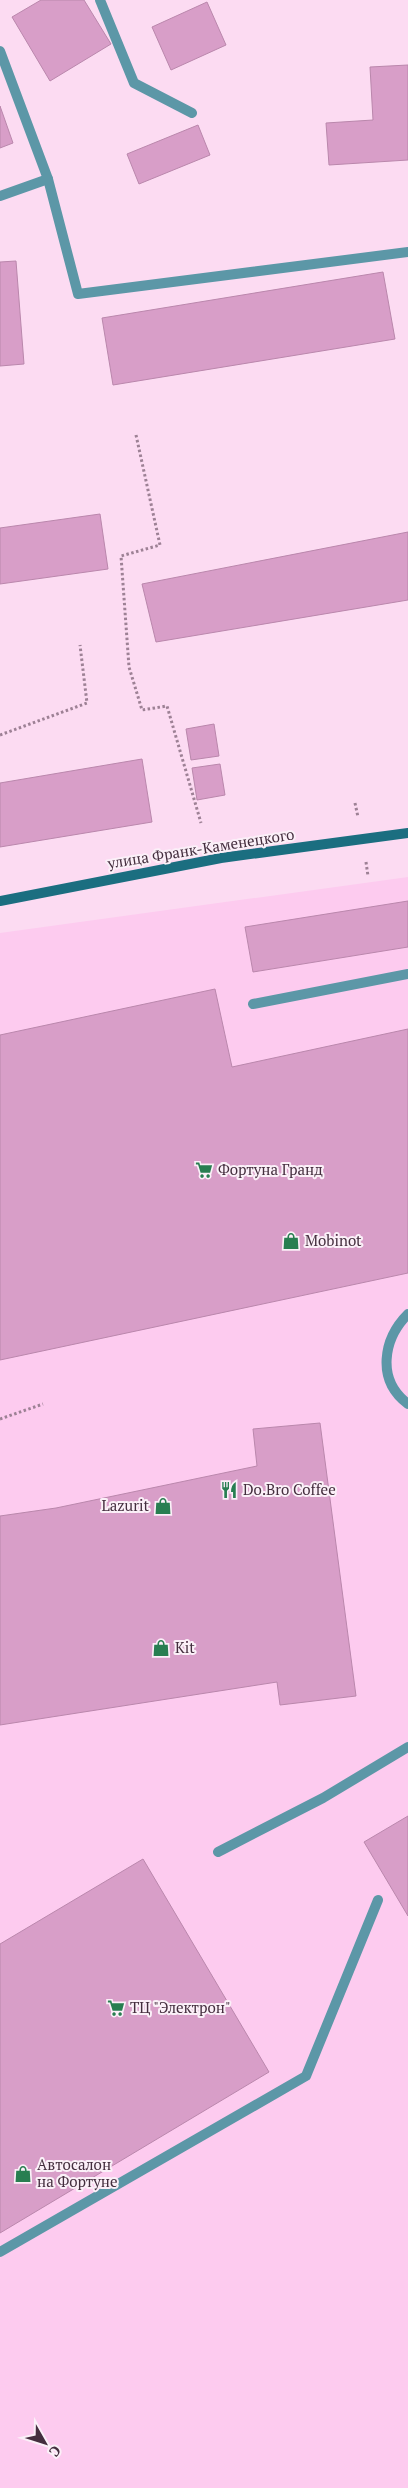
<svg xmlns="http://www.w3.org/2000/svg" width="408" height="2488" font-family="'PT Serif',serif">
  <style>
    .built { fill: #fdcbef }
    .building { fill: #d89ec8; stroke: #ba87ac }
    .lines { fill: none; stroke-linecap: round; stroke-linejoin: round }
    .path { stroke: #9d8195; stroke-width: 3; stroke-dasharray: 2.5 2.5; stroke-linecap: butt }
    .service { stroke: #5c97a7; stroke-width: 10 }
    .minor { stroke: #5c97a7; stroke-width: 10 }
    .secondary { stroke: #1b6e80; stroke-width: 10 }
    .labels { text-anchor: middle; stroke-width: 4; stroke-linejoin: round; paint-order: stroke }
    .street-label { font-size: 15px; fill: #442e3e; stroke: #fbf0f8 }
    .poi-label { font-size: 15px; fill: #442e3e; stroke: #fbf0f8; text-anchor: start }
  </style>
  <rect width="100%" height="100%" fill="#fcdbf2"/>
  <path class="built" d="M408 877V2488H0V933Z"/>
  <path class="building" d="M41 0H84L111 44 50 81 12 17Z
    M207 2 226 45 171 70 152 27Z
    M408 65V160L329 165 326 123 373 120 370 67Z
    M0 106 13 143 0 148Z
    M198 125 210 155 139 184 127 154Z
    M16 261 24 364 0 366V262Z
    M383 272 395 339 113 385 102 318Z
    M100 514 108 569 0 584V528Z
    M408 532V600L156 642 142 584Z
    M214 724 219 756 191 760 186 729Z
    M142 759 152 822 0 847V783Z
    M220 764 225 795 197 800 192 768Z
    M408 901V947L253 972 245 927Z
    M215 989 232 1067 408 1029V1273L0 1360V1035Z
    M320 1423 356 1696 280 1705 277 1682 0 1725V1516L56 1508 257 1466 253 1429Z
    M408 1816V1916L364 1842Z
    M143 1859 269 2072 0 2233V1944Z"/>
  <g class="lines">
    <path class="path" d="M136 435 160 545 121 556 129 667 142 710 167 706 201 823
      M0 735 87 703 80 645
      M355 803 358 817
      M366 862 368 876
      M0 1419 43 1404"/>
    <path class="service" d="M100 0 134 83 192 113
      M48 179 78 294 408 252
      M253 1004 408 974
      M408 1314C383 1339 376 1380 408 1404
      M218 1852 323 1798 408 1747
      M0 2252 306 2076 378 1900"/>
    <path class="minor" d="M0 51 48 179 0 196"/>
    <path class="secondary" d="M0 901 221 858 408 833"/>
  </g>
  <defs>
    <g id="supermarket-bare" transform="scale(1.35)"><path d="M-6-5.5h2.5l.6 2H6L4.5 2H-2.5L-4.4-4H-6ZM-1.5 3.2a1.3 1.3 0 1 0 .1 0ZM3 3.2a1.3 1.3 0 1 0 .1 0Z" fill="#287e51" stroke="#fbf0f8" stroke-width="2.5" paint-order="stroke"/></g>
    <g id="shop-bare" transform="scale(1.35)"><path d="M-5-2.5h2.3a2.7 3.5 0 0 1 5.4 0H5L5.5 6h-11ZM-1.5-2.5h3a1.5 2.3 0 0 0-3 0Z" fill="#287e51" stroke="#fbf0f8" stroke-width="2.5" paint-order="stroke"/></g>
    <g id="restaurant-bare" transform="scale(1.35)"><path d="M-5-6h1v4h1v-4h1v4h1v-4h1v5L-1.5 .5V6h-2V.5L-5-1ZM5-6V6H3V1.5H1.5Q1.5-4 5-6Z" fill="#287e51" stroke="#fbf0f8" stroke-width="2.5" paint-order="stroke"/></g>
  </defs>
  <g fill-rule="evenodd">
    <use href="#supermarket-bare" x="204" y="1170"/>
    <use href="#shop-bare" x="291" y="1241"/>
    <use href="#restaurant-bare" x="229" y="1490"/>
    <use href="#shop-bare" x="163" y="1506"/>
    <use href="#shop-bare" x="161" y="1648"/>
    <use href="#supermarket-bare" x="116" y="2008"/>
    <use href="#shop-bare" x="23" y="2174"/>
  </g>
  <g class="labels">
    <g class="street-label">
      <text transform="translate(201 849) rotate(-9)" y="5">улица Франк-Каменецкого</text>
    </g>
    <g class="poi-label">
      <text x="218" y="1175">Фортуна Гранд</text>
      <text x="305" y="1246">Mobinot</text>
      <text x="243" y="1495">Do.Bro Coffee</text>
      <text x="149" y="1511" text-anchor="end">Lazurit</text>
      <text x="175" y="1653">Kit</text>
      <text x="130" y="2013">ТЦ "Электрон"</text>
      <text x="37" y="2170">Автосалон<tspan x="37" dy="17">на Фортуне</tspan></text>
    </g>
  </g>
  <g transform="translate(45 2443) rotate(129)" stroke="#fbf0f8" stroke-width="4" paint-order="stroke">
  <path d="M0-4L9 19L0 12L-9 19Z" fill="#442e3e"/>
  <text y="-8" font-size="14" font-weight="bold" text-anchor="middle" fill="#442e3e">С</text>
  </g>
</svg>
